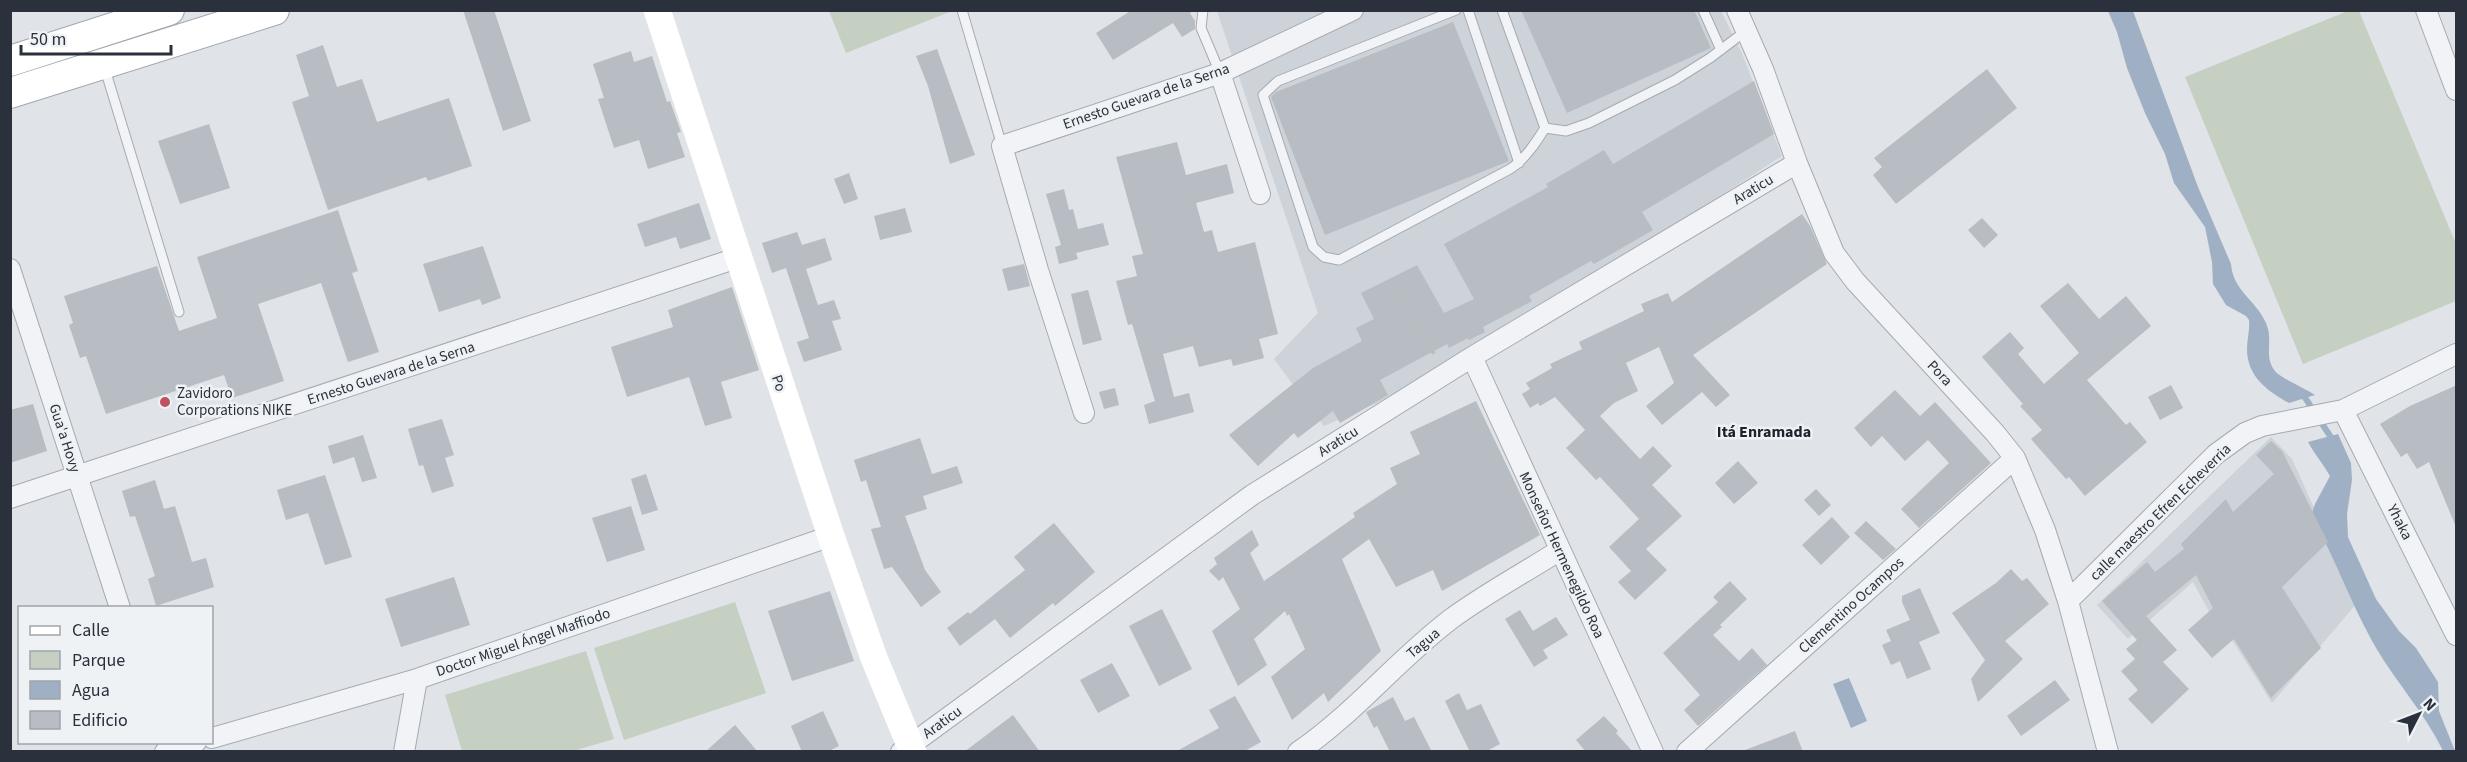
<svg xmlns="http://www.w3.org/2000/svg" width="2467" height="762" font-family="'Source Sans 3',sans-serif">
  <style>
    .built { fill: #ced2d9 }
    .green { fill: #c5d0c2 }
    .water { fill: #9fb0c4 }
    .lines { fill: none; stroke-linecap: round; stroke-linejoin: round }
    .stream { stroke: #9fb0c4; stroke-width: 6 }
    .building { fill: #b8bcc3 }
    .lane-casing { stroke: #a6aab1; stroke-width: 11 }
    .street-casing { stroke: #a6aab1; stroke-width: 22 }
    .primary-casing { stroke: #a1a7b2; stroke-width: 32 }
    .path { stroke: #babdc2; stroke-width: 4; stroke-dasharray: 4.5 4.5; stroke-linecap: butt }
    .lane { stroke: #f2f3f6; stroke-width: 9 }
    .street { stroke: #f2f3f6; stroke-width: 20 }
    .secondary { stroke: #fff; stroke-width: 27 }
    .primary { stroke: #fff; stroke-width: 30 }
    .poi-dot { fill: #bf5261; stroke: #eff2f5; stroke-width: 2 }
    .labels { text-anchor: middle; stroke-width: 5; stroke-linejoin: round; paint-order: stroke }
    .street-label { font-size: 15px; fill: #2a313d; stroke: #eff2f5 }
    .poi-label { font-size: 15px; fill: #2a313d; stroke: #eff2f5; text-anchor: start }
    .neighbourhood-label { font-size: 16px; font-weight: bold; fill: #1c222e; stroke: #eff2f5 }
  </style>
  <rect width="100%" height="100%" fill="#e0e3e7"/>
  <path class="built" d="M1217 11H1721L1741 51 1782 156 1446 373 1324 426 1274 359 1318 313Z
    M2271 437 2292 459 2357 603 2272 703 2232 640 2226 643 2193 582 2128 639 2097 605Z"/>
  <path class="green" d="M829 11H952L846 53Z
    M2348 11H2359L2456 244V301L2303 364 2185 77Z
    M735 602 766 693 624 740 594 648Z
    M586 651 614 739 573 751H462L445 695Z"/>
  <path class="water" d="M2108 11H2133L2198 187 2231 264C2233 291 2256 300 2266 323 2274 341 2263 356 2275 371 2279 377 2306 389 2315 395L2289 403C2267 391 2247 376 2247 349 2247 339 2250 330 2249 320L2246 316 2226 305 2213 284 2212 262 2205 227 2174 183 2165 154 2145 113 2127 68 2117 32Z
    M2338 434 2351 463 2352 480 2347 514 2348 537 2376 599 2399 631 2416 648 2438 682 2439 711 2455 751H2443C2424 711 2392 678 2371 639 2349 599 2334 555 2311 516L2315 504 2330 476C2324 465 2315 455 2308 442Z
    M1849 678 1867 721 1851 728 1833 684Z"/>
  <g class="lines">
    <path class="stream" d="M2302 393 2334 442"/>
  </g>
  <path class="building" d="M463 10H494L531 121 503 131Z
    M1132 10H1194L1190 13 1195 21V29L1182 37 1173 23 1113 60 1096 33Z
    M1521 10H1694L1711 48 1567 113Z
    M1453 22 1509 161 1325 235 1271 97 1276 92Z
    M323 45 337 87 362 79 377 122 449 98 472 166 428 181 426 177 328 210 292 102 309 96 296 55Z
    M937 49 975 155 950 164 928 86 916 56Z
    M631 51 634 62 652 56 667 102 670 101 681 132 677 133 685 157 648 169 639 140 614 148 598 99 604 98 593 64Z
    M1987 69 2017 108 1896 204 1873 175 1882 167 1874 158Z
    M1754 81 1774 134 1642 212 1653 230 1594 264 1591 261 1529 296 1532 301 1483 327 1485 332 1469 340 1468 338 1449 348 1447 344 1380 380 1388 395 1340 423 1333 411 1298 438 1294 433 1258 466 1229 435 1313 368 1362 341 1356 328 1374 319 1361 293 1417 265 1444 313 1474 299 1444 244 1548 187 1546 184 1604 150 1613 164Z
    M209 124 230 188 180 204 158 141Z
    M1177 142 1186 175 1227 164 1234 193 1196 203 1204 232 1212 230 1218 252 1255 242 1278 334 1259 339 1264 358 1233 366 1231 359 1199 367 1193 346 1163 354 1174 397 1189 393 1194 412 1149 424 1144 405 1155 401 1132 324 1128 325 1116 281 1137 276 1132 256 1143 254 1116 157Z
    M849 173 858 199 844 204 834 179Z
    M1064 189 1069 210 1073 209 1078 229 1103 223 1109 245 1076 253 1078 259 1059 264 1055 247 1061 245 1046 194Z
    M699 203 711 239 680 249 676 237 645 247 637 224Z
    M905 208 912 232 880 240 874 216Z
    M338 210 358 271 352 273 379 352 348 362 321 283 258 304 284 381 232 398 224 375 106 414 86 356 80 358 69 325 73 323 64 296 157 266 179 331 217 318 197 257Z
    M1802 214 1810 226 1827 264 1693 355 1730 395 1716 407 1702 392 1662 425 1646 406 1674 383 1659 347 1626 363 1638 391 1614 403 1600 416 1640 459 1653 446 1672 466 1652 485 1682 516 1646 549 1667 570 1635 600 1618 582 1631 571 1609 547 1639 519 1600 477 1596 480 1566 448 1585 430 1555 397 1540 406 1538 403 1530 408 1522 394 1530 389 1526 383 1552 368 1550 364 1582 349 1579 342 1644 311 1641 304 1668 293 1672 302Z
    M1982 218 1998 235 1984 248 1968 230Z
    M797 232 802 245 825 238 832 260 806 269 818 305 834 300 841 319 832 321 842 350 804 362 797 342 809 338 786 268 772 273 762 243Z
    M483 246 501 298 482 305 480 299 439 312 423 264Z
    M1024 264 1030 286 1008 291 1002 269Z
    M2068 283 2099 319 2126 296 2151 326 2087 380 2126 425 2130 422 2147 442 2085 496 2069 477 2066 479 2031 439 2042 430 2020 406 2023 404 1982 357 2010 332 2024 348 2018 354 2044 384 2079 353 2040 306Z
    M732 287 759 370 721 382 732 418 705 426 689 377 627 397 611 347 673 327 668 310Z
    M1088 290 1102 340 1083 345 1071 294Z
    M2171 385 2183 408 2160 420 2148 397Z
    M2457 385V527H2456L2429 462 2417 469 2407 453 2401 457 2380 424 2410 406Z
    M1115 388 1119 405 1104 409 1099 392Z
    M1895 390 1920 416 1935 402 1991 463 1919 528 1901 509 1949 463 1928 440 1905 461 1882 436 1871 447 1854 428Z
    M1476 401 1540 535 1442 591 1433 570 1396 587 1369 539 1342 559 1381 651 1328 702 1324 693 1292 720 1271 677 1305 649 1289 614 1287 616 1285 611 1254 639 1267 665 1238 686 1212 631 1240 609 1223 577 1219 581 1209 571 1217 564 1214 558 1252 530 1259 545 1250 553 1264 581 1355 517 1353 513 1397 484 1390 468 1420 454 1410 432Z
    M33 404 47 451 10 463V410Z
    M442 419 454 455 445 458 454 486 432 493 423 465 419 466 408 429Z
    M363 435 377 478 362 482 354 457 333 464 328 446Z
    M920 438 932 474 957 466 963 483 923 496 927 509 905 516 925 570 941 592 921 607 892 567 884 569 871 529 881 527 866 480 861 482 854 460Z
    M2271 441 2282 451 2328 542 2282 587 2321 648 2271 698 2234 639 2212 658 2188 630 2213 608 2196 575 2146 616 2177 650 2163 662 2189 689 2152 724 2128 699 2138 690 2121 671 2135 659 2126 649 2137 640 2102 601 2147 562 2155 572 2184 549 2181 544 2226 499 2233 512 2274 474 2256 455Z
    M1738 461 1758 483 1734 504 1715 483Z
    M646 474 658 510 642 515 631 479Z
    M325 475 352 557 325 565 308 513 286 520 277 490Z
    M155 480 164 509 175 506 192 562 206 558 214 587 156 606 148 579 155 576 135 516 130 517 122 491Z
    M1816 489 1831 505 1819 516 1804 500Z
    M631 506 645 550 607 562 592 518Z
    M1832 517 1850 537 1821 565 1802 545Z
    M1866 521 1896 549 1883 560 1854 533Z
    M1054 523 1095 572 1055 606 1053 603 1010 638 995 619 960 646 947 628 968 612 970 614 1025 570 1014 557Z
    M2011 569 2022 581 2027 578 2049 604 2005 641 2023 659 1978 702 1971 679 1985 660 1952 613 1996 583Z
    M454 577 470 625 401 647 385 599Z
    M1730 581 1747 599 1720 625 1722 627 1713 635 1739 661 1752 648 1767 665 1698 726 1684 710 1700 695 1663 653 1718 602 1713 597Z
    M1920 588 1940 633 1919 642 1931 669 1907 679 1900 661 1891 665 1882 645 1891 641 1886 630 1910 620 1902 602V596Z
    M830 591 854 661 792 681 768 611Z
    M1162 609 1192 669 1159 686 1129 626Z
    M1520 610 1533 631 1556 617 1568 635 1543 650 1548 658 1534 667 1505 619Z
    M1112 663 1130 696 1098 713 1080 680Z
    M2055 680 2070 700 2021 736 2007 716Z
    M1459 693 1467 710 1481 704 1500 744 1485 752H1470L1445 701Z
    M1235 696 1261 742 1243 752H1175L1219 728 1209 710Z
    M1393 697 1405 721 1414 717 1432 752H1390L1377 726 1374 728 1366 712Z
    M823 711 839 746 827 752H802L791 726Z
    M1013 715 1040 752H964Z
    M1604 716 1618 731 1616 733 1633 752H1586L1576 740Z
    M735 725 758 752H705Z
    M1795 731 1803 752H1746L1745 750Z"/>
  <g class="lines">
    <g class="lane-casing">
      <path id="lane" d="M962 10 1002 146
        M1203 10 1201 28 1220 73
        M1456 10 1278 81 1263 95 1313 247 1324 257 1339 260 1510 169C1525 159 1535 144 1545 128L1566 131 1589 123 1675 80 1710 58 1747 30
        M1468 10 1519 163
        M1502 10 1545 128
        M1703 10 1721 50
        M104 66 179 312"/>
    </g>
    <g class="street-casing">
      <path id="street" d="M1737 10 1763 69 1797 163 1834 253 1855 281 1995 433 2015 458 2045 530 2068 601 2108 752
        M2426 10 2456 90
        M1220 73 1260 194
        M10 269 120 608
        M1472 357 1653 752
        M2343 410 2456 635
        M1084 413 1038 270 1002 146 1220 73 1353 10
        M10 498 737 258
        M2068 601 2216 454 2245 433 2262 426 2343 410 2456 354
        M212 738 417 679 831 536
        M165 752 196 742
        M404 752 417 679
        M901 752 1252 495 1472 357 1797 163
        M1298 752C1353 715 1398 659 1451 619 1485 594 1524 573 1560 550
        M1687 752 2015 458"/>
    </g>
    <g class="primary-casing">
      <path id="primary" d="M10 61 169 10
        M10 93 274 10"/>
    </g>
    <path class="path" d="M1395 288 1436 357"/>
    <use href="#lane" class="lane"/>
    <use href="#street" class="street"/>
    <path class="secondary" d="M657 10 831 536 874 658 913 752"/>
    <use href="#primary" class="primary"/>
  </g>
  <circle class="poi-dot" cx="165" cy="402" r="6"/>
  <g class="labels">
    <g class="street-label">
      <text transform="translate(1146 96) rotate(-19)" y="5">Ernesto Guevara de la Serna</text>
      <text transform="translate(1753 189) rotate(-31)" y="5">Araticu</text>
      <text transform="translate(391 373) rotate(-18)" y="5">Ernesto Guevara de la Serna</text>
      <text transform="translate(1940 373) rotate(47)" y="5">Pora</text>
      <text transform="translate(779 383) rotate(71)" y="5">Po</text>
      <text transform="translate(65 438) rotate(72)" y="5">Gua'a Hovy</text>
      <text transform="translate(1338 441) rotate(-32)" y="5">Araticu</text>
      <text transform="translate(2160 512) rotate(-44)" y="5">calle maestro Efren Echeverria</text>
      <text transform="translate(2400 522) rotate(63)" y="5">Yhaka</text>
      <text transform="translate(1562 555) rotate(65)" y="5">Monseñor Hermenegildo Roa</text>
      <text transform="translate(1851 605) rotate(-42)" y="5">Clementino Ocampos</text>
      <text transform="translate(523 642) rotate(-19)" y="5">Doctor Miguel Ángel Maffiodo</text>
      <text transform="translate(1423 643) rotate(-40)" y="5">Tagua</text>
      <text transform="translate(942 722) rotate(-36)" y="5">Araticu</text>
    </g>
    <g class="poi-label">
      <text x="177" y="398">Zavidoro<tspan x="177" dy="17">Corporations NIKE</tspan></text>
    </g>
    <g class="neighbourhood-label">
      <text x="1764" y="437">Itá Enramada</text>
    </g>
  </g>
  <rect width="2467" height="762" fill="none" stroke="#2a313d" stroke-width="24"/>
  <rect x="18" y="606" width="195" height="138" fill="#eff2f5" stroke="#a0a5ab" stroke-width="1.5"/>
  <rect x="30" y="626" width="30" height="9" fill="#ffffff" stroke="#a0a5ab" stroke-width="1.5"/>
  <text x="72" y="636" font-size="18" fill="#2a313d">Calle</text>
  <rect x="30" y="651" width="30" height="18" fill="#c5d0c2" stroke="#a0a5ab" stroke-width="1.5"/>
  <text x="72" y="666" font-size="18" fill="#2a313d">Parque</text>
  <rect x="30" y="681" width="30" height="18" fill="#9fb0c4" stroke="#a0a5ab" stroke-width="1.5"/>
  <text x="72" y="696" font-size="18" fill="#2a313d">Agua</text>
  <rect x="30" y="711" width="30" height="18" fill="#b8bcc3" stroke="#a0a5ab" stroke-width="1.5"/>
  <text x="72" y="726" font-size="18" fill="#2a313d">Edificio</text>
  <g transform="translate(2419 714) rotate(48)" stroke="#eff2f5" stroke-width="4.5" paint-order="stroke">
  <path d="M0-4.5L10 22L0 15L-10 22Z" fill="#2a313d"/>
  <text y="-9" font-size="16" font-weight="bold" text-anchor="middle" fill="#2a313d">N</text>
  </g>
  <path d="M21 45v9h150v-9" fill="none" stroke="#2a313d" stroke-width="3"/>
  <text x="30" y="45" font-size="18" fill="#2a313d" stroke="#eff2f5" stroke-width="4.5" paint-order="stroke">50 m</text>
</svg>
